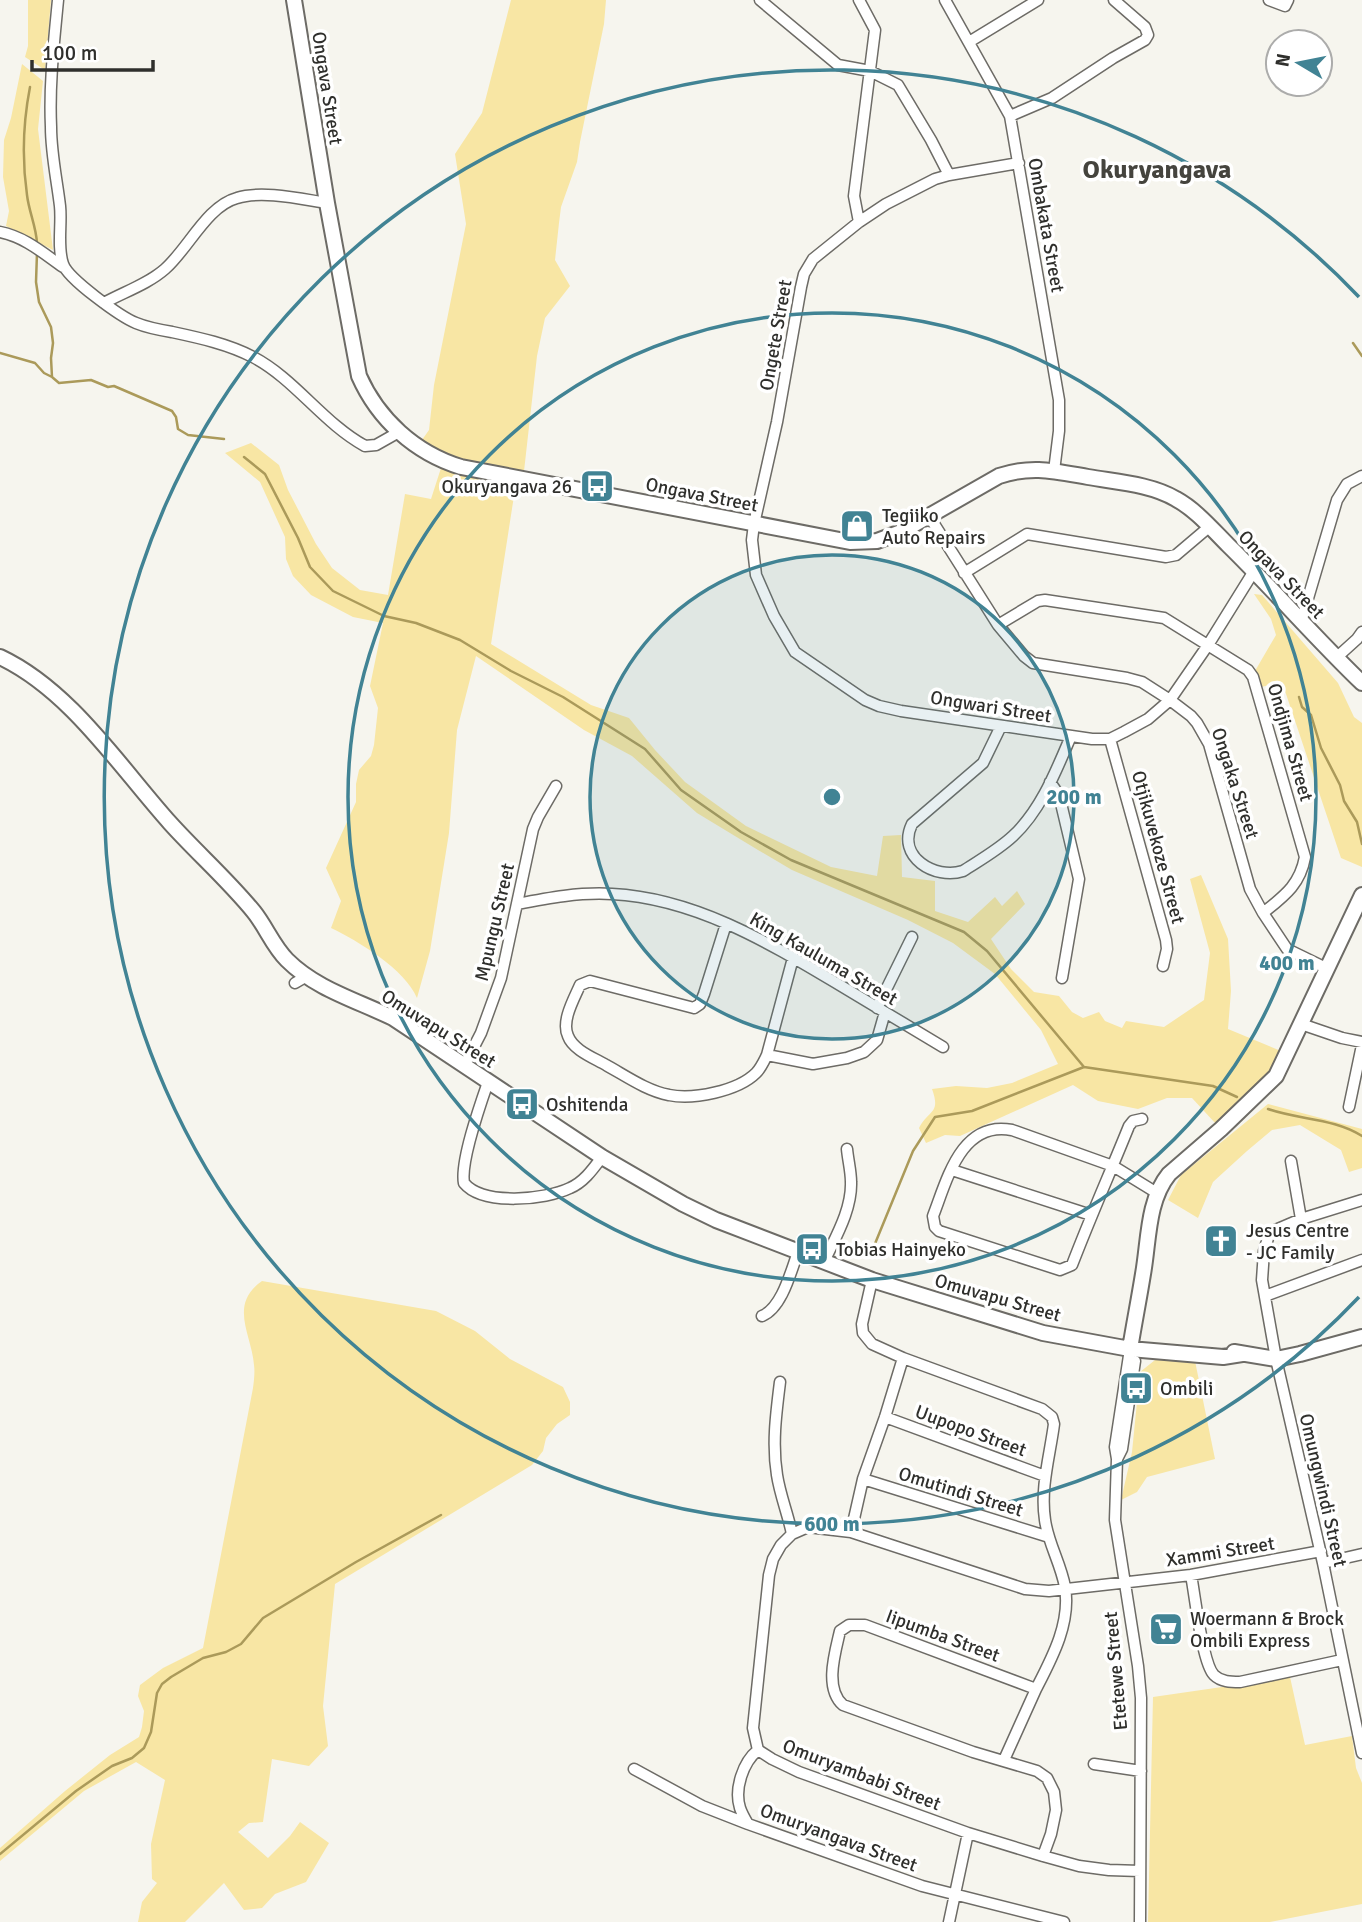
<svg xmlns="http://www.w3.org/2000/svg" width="1362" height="1922" font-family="Signika,sans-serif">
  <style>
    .green { fill: #f8e6a4 }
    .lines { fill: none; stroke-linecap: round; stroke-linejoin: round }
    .stream { stroke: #ab9a5a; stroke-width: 2.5 }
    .street-casing { stroke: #6d6b66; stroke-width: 13 }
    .secondary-casing { stroke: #6d6b66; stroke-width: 18 }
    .street { stroke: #fff; stroke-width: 10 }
    .secondary { stroke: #fff; stroke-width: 14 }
    .ring { fill: none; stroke: #418394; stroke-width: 3.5 }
    .labels { text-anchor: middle; stroke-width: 7; stroke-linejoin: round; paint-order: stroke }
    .street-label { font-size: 19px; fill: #2f2f2c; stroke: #fff }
    .poi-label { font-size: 19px; fill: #2f2f2c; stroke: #fff; text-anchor: start }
    .district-label { font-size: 26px; font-weight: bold; fill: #45443e; stroke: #fff }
    .centre { fill: #418394; stroke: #fff; stroke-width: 3.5 }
    .ring-label { font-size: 21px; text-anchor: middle; font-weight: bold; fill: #418394; stroke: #fff; stroke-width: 7; stroke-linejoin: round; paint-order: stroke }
  </style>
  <rect width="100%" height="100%" fill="#f6f5ee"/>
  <path class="green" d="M28 0H51L45 70 25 57 28 46Z
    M511 0H606L604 24 580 142 577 162 561 207 559 223 555 260 570 286 545 318 537 356 523 480 417 447 429 430 434 385 466 224 455 154 482 113Z
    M22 64 43 81 38 129 53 250 6 226 9 211 3 177 4 140 11 118Z
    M251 443 279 465 288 490 301 515 316 544 332 568 360 590 388 595 405 494 431 499 441 468 516 483 491 644 591 705 629 718 655 750 685 782 746 826 831 867 877 876 883 836 901 835 902 877 935 881V911L968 922 995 897 1002 906 1017 891 1025 904 991 939 1011 969 1034 992 1059 996 1072 1012 1083 1018 1099 1012 1105 1021 1122 1028 1126 1021 1164 1027 1204 1000 1210 953 1190 879 1201 875 1228 939 1231 991 1228 1029 1281 1051 1269 1072 1216 1124 1192 1098H1167L1138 1109 1098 1101 1073 1085 960 1136 945 1135 926 1143 919 1128C929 1109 941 1114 932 1089L956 1086 987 1088 1012 1083 1058 1064 1041 1030 995 974 953 943 908 920 792 870 758 850 697 813 632 756 584 730 476 656 457 730 449 833 430 951 417 998C405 969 358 941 331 928L341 901 326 868 356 802V784L359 770 371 756 374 745 378 708 370 686 383 623 353 617 311 595 293 576 286 559 285 537 260 482 225 453Z
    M1254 594 1262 595 1338 683 1354 717 1362 723V867L1341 858 1282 682 1261 687 1255 671 1276 635 1271 619Z
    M1268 1104 1362 1129V1168L1349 1172 1341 1150 1300 1125 1272 1130 1247 1151 1213 1182 1198 1218 1168 1200 1181 1175Z
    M262 1281 436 1311 475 1331 510 1359 563 1387 570 1402V1415L557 1424 546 1438 543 1451 532 1465 335 1584 323 1706 328 1746 309 1766 272 1759 263 1822 249 1823 238 1832 268 1858 290 1836 300 1822 329 1843 306 1882 275 1894 262 1908 244 1910 224 1883 185 1922H138L142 1902 157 1883 152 1879 151 1844 165 1780 136 1762 84 1791 0 1861V1848L65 1791 110 1755 139 1737 142 1727 144 1711 138 1696 140 1685 163 1668 203 1648 253 1388C254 1380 255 1372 254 1365 252 1335 228 1305 262 1281Z
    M1155 1360 1195 1361 1215 1459 1147 1477 1137 1492 1121 1500 1132 1452 1140 1372Z
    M1290 1677 1305 1745 1352 1736 1356 1768 1362 1783V1904L1270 1922H1148L1153 1697Z"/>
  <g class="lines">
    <path class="stream" d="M30 87C23 123 22 160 27 195 29 212 36 226 37 243
      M37 253 36 282 39 302 51 327 53 343 51 358 52 377
      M1353 343 1362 356
      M0 353 35 363 44 373 52 377 59 383 91 380 108 387 114 386 172 411 176 417 178 429 188 435 224 439
      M244 457 265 474 298 538 310 567 333 591 384 616 416 623 460 640 511 671 563 697 645 749 681 790 741 832 791 860 964 932 987 951 1084 1067
      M1299 697 1302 707 1311 715 1321 748 1340 785 1344 801 1357 822 1362 844
      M1268 1109C1299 1120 1334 1118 1362 1136
      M872 1251 913 1151 935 1117 972 1111 1084 1067 1213 1086 1237 1097
      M0 1854 76 1791 112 1766 132 1758 144 1748 151 1732 157 1693 162 1684 171 1677 203 1658 226 1652 241 1644 263 1618 356 1562 441 1515"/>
    <g class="street-casing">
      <path id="street" d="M58 0C54 42 49 85 51 127 51 154 57 180 60 206 62 224 57 247 63 264 68 279 121 317 136 323 148 328 160 330 172 332 200 338 228 344 253 357 295 379 323 423 365 446L376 445 399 432
        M760 0 838 65 870 71 898 85 931 140 949 175
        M945 0 1010 116 1059 400V431L1054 471
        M1269 0 1285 6 1288 0
        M969 42 1038 0
        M1010 116 1052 98 1113 58 1145 40 1148 35 1145 27 1114 0
        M1019 163 949 175 935 179 886 204 859 222 813 259 804 274 801 287 777 422 754 524 752 540 756 575 774 616 795 652 865 700 879 706 901 711 1092 739H1110L1124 732 1148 719 1170 700 1208 645 1254 571
        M859 222 854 196 875 30 859 0
        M0 232C25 237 43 253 63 267
        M104 303C124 292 148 284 165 269 188 249 207 206 237 198 262 190 301 199 327 203
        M929 516 998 625 1024 656 1033 663 1127 678 1142 682 1170 700 1191 716 1197 723 1209 744 1250 889 1263 913 1287 949 1326 968
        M964 573 1027 534 1166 557 1176 555 1209 527
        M1301 622 1337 500 1347 484 1362 476
        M998 625 1038 601 1045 600 1164 618 1248 670 1253 677 1305 857C1300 885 1284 896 1263 913
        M1336 658 1357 639 1362 632
        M1001 726 983 763 912 824C896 857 935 880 963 871 980 860 998 850 1013 836 1041 810 1056 771 1071 736
        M1110 739 1166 940 1167 949 1163 966
        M1050 782 1059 795 1079 879 1062 978
        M517 904C548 898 580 892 612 894 693 898 766 941 833 981 870 1003 906 1025 943 1047
        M726 924 704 994 700 1004 694 1008 590 981 580 985C574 999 561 1021 568 1036 573 1050 594 1058 606 1065 626 1076 647 1091 669 1095 693 1100 738 1091 756 1073 761 1068 764 1061 767 1055L793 958
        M295 983 307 976
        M877 1008 912 937
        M1301 1024 1342 1038 1362 1042
        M767 1055 813 1064 847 1058 864 1052 877 1040 885 1012
        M464 1066 481 1033 501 978 533 829 538 817 556 786
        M488 1082C480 1105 460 1162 464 1183 483 1206 545 1200 570 1188 584 1182 593 1169 602 1157
        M1349 1107 1362 1045
        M1142 1119 1133 1121 1129 1126C1110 1173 1090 1218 1072 1265L1060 1270 939 1231 935 1227 933 1216C947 1180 961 1120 1012 1130L1113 1166 1157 1193
        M1291 1161 1301 1219
        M952 1170 1091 1215
        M1362 1200 1301 1219 1273 1231 1269 1235 1264 1251 1262 1280 1276 1359 1323 1563 1362 1753
        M824 1262C835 1238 852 1210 851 1182 851 1171 848 1160 847 1149
        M872 1280 862 1324 863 1333 872 1344 903 1358 1042 1409 1052 1417 1054 1424C1050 1455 1040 1488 1045 1520 1048 1543 1061 1564 1065 1587 1071 1623 1052 1658 1036 1689
        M1265 1296 1362 1260
        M762 1316C782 1308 791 1271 798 1252
        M1130 1349 1115 1447 1117 1459 1115 1520 1138 1666 1141 1698 1140 1922
        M780 1382C776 1414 772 1444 777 1475 780 1495 788 1514 792 1534
        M885 1417 1045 1476
        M1117 1459 1122 1449 1135 1361
        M863 1479 1049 1537
        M851 1532 863 1479 885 1417 903 1358
        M1323 1563 1362 1554
        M1191 1575C1195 1595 1202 1663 1214 1675 1221 1682 1231 1682 1240 1682L1342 1660
        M758 1750C743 1762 734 1789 740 1808 742 1814 745 1819 748 1824L922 1886 1064 1922
        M1004 1760 1036 1689 865 1625H849L840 1631C835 1653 824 1688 843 1705L973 1752 1037 1771 1047 1778 1054 1792 1056 1810 1051 1834 1043 1856
        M1094 1764 1141 1771
        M634 1769 702 1806 748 1824
        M1140 1871 1109 1870 1079 1866 1043 1856 968 1833 799 1772 772 1759 758 1750 753 1728 769 1575 773 1559 781 1545 792 1534 808 1527 851 1532 1025 1589 1049 1591 1191 1575 1321 1551
        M949 1922 968 1833"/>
    </g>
    <g class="secondary-casing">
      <path id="secondary" d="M294 0 327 203 359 376C378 419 415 453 461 467L850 542 877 541 901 532 999 476C1032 465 1054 471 1088 477 1116 482 1151 484 1176 499 1196 510 1212 529 1228 545 1274 590 1316 639 1362 683
        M0 657C70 690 119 766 170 823 197 853 228 880 254 912 266 927 273 946 287 960 316 989 356 1000 393 1018L602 1157 683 1204 716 1220 872 1280 1043 1333 1130 1349 1223 1357 1242 1354
        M1130 1349C1134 1324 1139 1299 1143 1274 1149 1241 1147 1201 1169 1174L1221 1129 1276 1076 1362 895
        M1234 1352 1276 1359 1300 1354 1362 1337"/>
    </g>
    <use href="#street" class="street"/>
    <use href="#secondary" class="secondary"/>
  </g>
  <circle cx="832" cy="797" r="242" fill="#418394" fill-opacity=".12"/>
  <g class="ring">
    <circle cx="832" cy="797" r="242"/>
    <circle cx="832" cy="797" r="484"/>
    <path d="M1359 1297A727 727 0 1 1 1359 297"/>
  </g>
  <defs>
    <g id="bus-square" transform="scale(1.75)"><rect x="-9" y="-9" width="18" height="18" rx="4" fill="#418394" stroke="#fff"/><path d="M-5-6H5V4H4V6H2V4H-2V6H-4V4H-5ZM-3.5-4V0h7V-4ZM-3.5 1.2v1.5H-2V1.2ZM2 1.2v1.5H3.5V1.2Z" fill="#fff"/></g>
    <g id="shop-square" transform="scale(1.75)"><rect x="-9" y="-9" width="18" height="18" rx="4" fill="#418394" stroke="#fff"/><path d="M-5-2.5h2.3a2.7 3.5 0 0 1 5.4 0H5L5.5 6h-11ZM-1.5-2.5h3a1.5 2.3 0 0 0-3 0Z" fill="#fff"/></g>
    <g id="church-square" transform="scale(1.75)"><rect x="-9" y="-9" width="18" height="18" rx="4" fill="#418394" stroke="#fff"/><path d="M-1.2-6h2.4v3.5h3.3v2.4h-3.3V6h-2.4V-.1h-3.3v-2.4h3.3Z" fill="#fff"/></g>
    <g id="supermarket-square" transform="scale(1.75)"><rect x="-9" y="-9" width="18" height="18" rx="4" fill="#418394" stroke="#fff"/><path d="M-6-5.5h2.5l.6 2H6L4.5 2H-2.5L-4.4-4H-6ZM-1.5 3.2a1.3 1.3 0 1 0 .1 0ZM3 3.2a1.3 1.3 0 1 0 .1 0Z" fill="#fff"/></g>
  </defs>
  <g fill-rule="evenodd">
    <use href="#bus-square" x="597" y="486"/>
    <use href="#shop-square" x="857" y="526"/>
    <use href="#bus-square" x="522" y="1104"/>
    <use href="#church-square" x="1221" y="1241"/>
    <use href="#bus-square" x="812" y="1249"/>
    <use href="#bus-square" x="1136" y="1388"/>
    <use href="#supermarket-square" x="1166" y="1629"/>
  </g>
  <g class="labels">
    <g class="street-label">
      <text transform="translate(328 88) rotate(81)" y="7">Ongava Street</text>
      <text transform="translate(1047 225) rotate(80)" y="7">Ombakata Street</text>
      <text transform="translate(775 335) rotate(-80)" y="7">Ongete Street</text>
      <text transform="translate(702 494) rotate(11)" y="7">Ongava Street</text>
      <text transform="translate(1282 574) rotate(46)" y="7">Ongava Street</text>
      <text transform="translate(991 706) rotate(9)" y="7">Ongwari Street</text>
      <text transform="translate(1291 742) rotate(74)" y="7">Ondjima Street</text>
      <text transform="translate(1236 783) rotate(72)" y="7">Ongaka Street</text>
      <text transform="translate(1159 847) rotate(75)" y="7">Otjikuvekoze Street</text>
      <text transform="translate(494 922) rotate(-77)" y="7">Mpungu Street</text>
      <text transform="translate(824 958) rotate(30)" y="7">King Kauluma Street</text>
      <text transform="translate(439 1028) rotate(32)" y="7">Omuvapu Street</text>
      <text transform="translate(998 1297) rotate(16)" y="7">Omuvapu Street</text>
      <text transform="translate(971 1430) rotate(20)" y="7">Uupopo Street</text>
      <text transform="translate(1324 1490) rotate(77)" y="7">Omungwindi Street</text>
      <text transform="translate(961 1491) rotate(17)" y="7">Omutindi Street</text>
      <text transform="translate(1220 1551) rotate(-9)" y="7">Xammi Street</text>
      <text transform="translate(943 1635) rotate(20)" y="7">Iipumba Street</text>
      <text transform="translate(1115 1671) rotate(-95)" y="7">Etetewe Street</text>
      <text transform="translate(862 1774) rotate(21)" y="7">Omuryambabi Street</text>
      <text transform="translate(839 1837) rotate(20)" y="7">Omuryangava Street</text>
    </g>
    <g class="poi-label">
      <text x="572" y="493" text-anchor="end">Okuryangava 26</text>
      <text x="882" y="522">Tegiiko<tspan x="882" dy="22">Auto Repairs</tspan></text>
      <text x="546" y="1111">Oshitenda</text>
      <text x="1246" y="1237">Jesus Centre<tspan x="1246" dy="22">- JC Family</tspan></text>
      <text x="836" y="1256">Tobias Hainyeko</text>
      <text x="1160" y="1395">Ombili</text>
      <text x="1190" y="1625">Woermann &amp; Brock<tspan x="1190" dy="22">Ombili Express</tspan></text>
    </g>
    <g class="district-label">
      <text x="1157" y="178">Okuryangava</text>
    </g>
  </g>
  <circle cx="832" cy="797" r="10" class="centre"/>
  <g class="ring-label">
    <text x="1074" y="804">200 m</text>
    <text x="1287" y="970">400 m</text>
    <text x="832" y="1531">600 m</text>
  </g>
  <g transform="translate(1299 63) rotate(280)"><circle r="33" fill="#ffffff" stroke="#acacab" stroke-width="2"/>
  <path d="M0-5L12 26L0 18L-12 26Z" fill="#418394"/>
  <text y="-10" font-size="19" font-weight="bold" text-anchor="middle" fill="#2f2f2c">N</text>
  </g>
  <path d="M32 60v10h121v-10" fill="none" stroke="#2f2f2c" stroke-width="3.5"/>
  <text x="42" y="60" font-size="21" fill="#2f2f2c" stroke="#ffffff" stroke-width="5" paint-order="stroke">100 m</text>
</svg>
